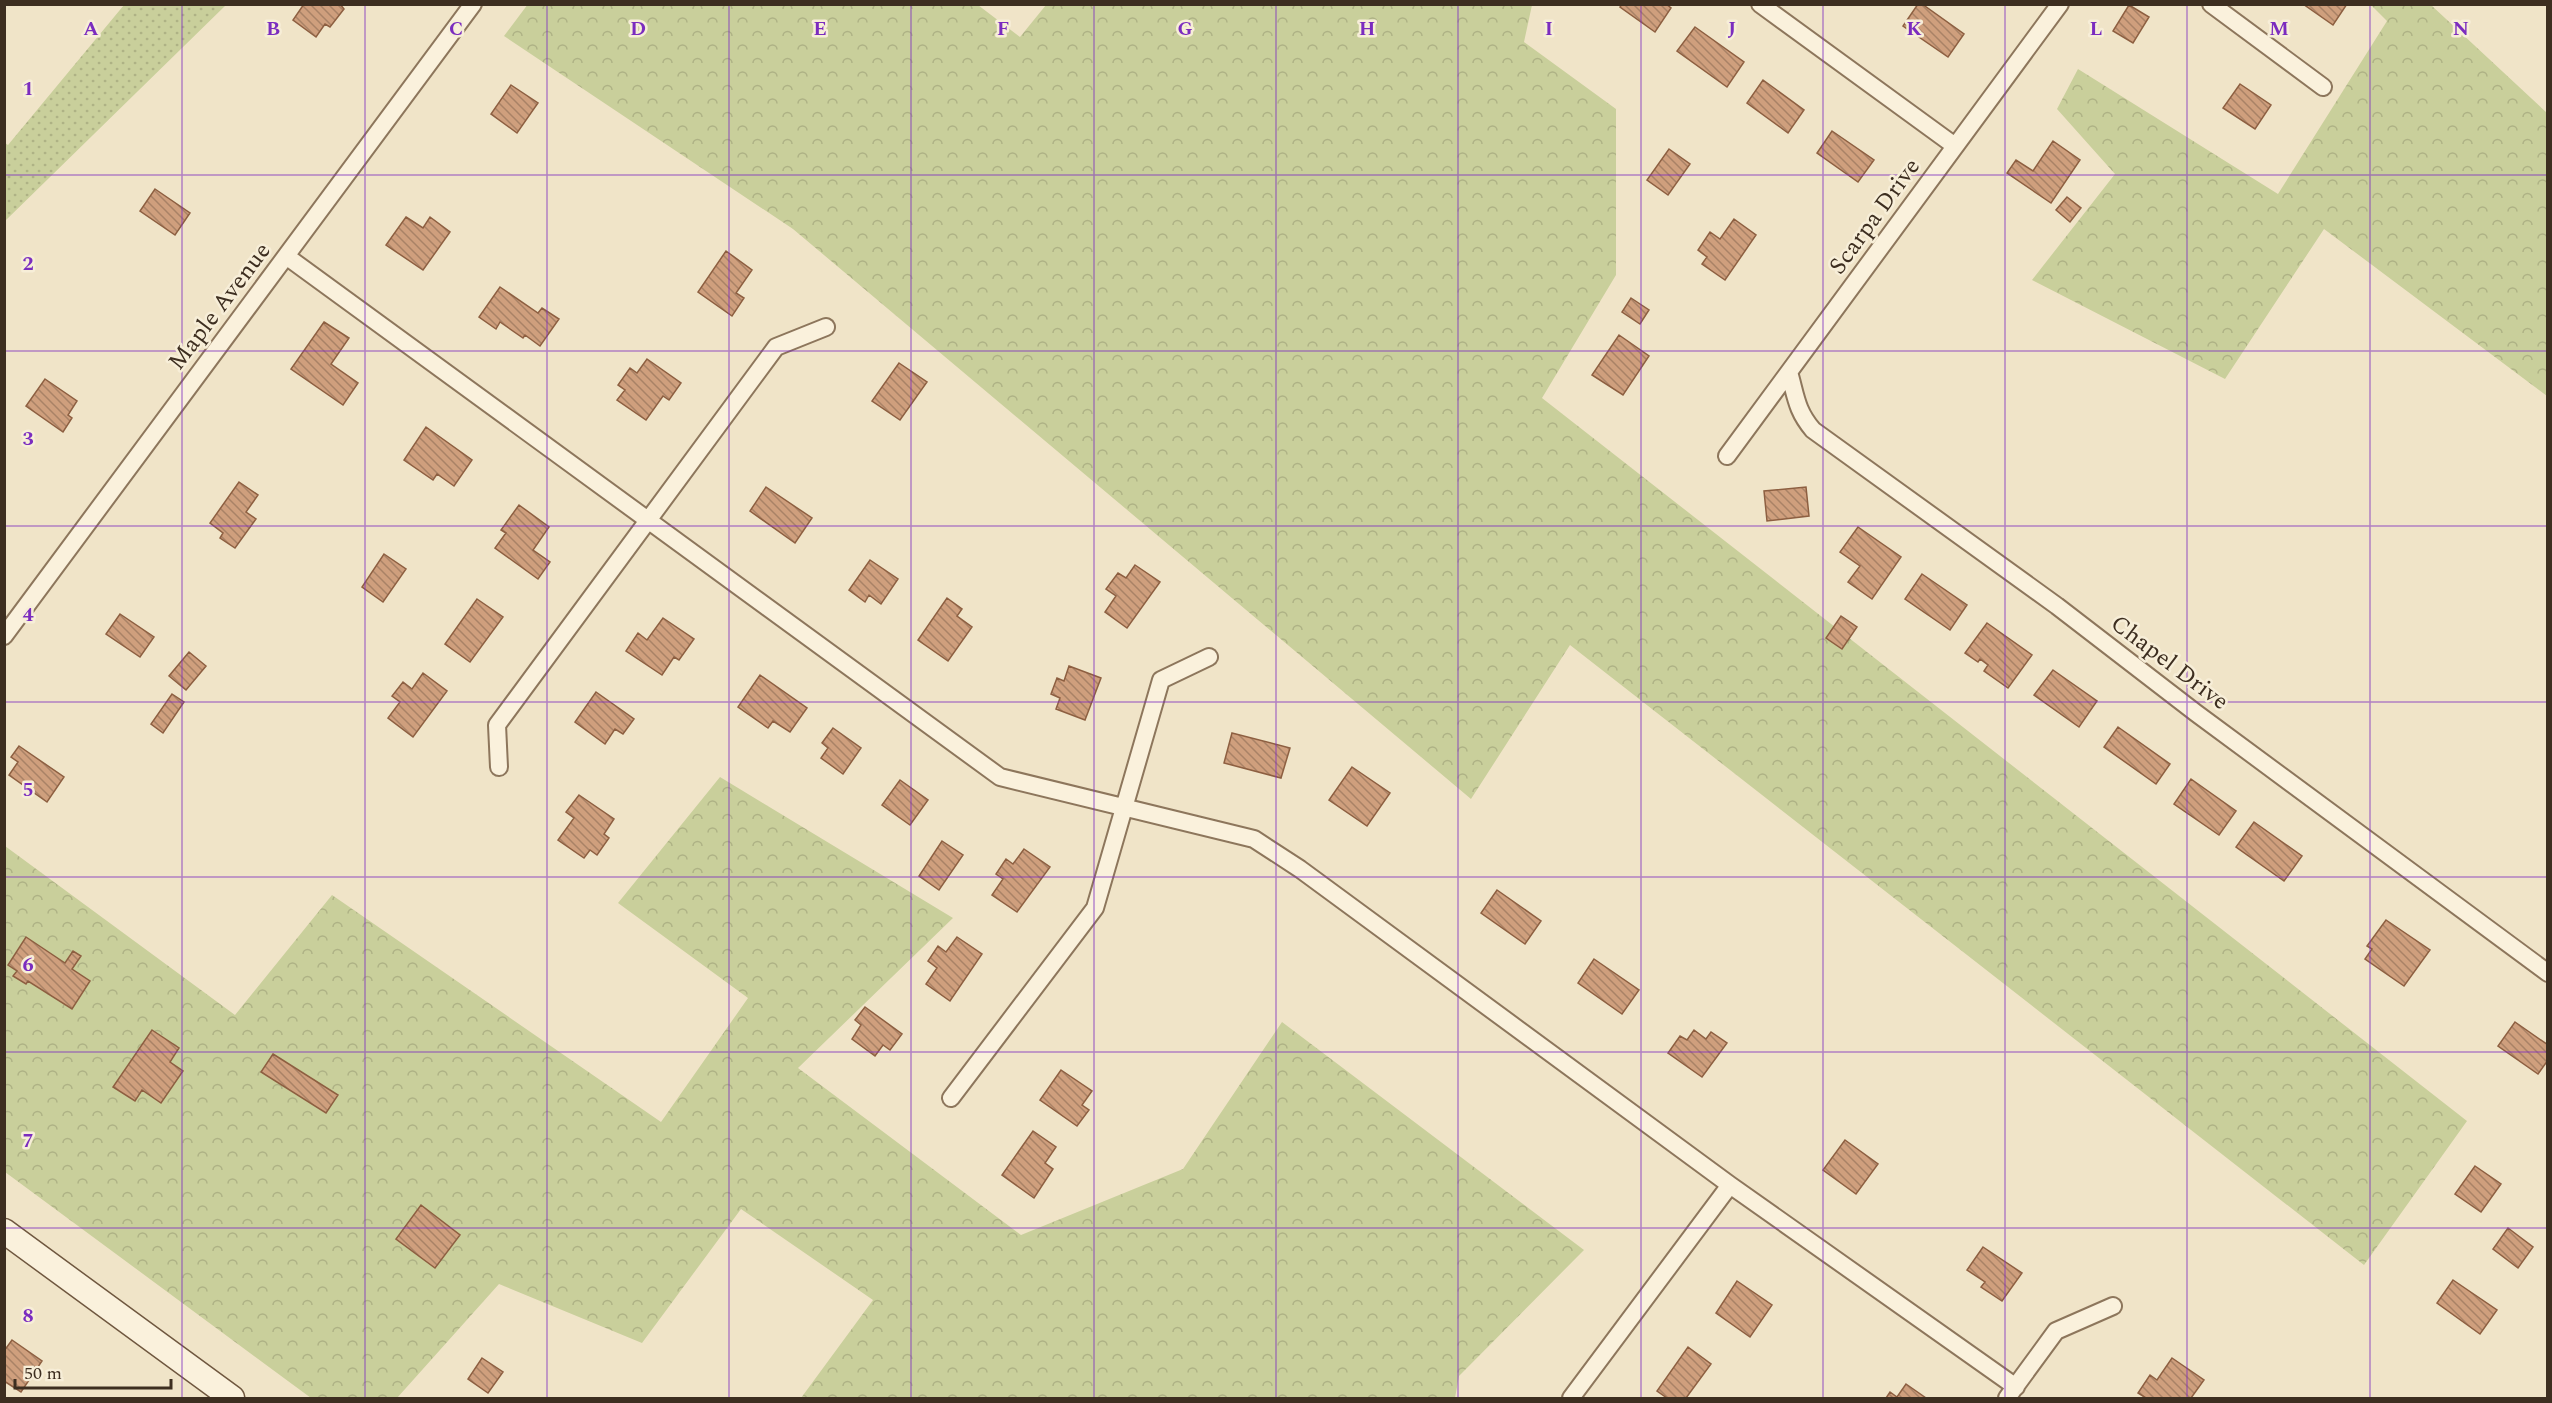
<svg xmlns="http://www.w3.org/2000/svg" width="2552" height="1403" font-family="Spectral,serif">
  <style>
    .green { fill: url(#green-dots) }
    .forest { fill: url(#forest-crowns) }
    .building { fill: url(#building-back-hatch); stroke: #8d5f41; stroke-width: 1.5 }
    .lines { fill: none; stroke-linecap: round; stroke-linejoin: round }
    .street-casing { stroke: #8d765c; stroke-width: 20 }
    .secondary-casing { stroke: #6f573f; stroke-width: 27 }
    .street { stroke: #faf1dc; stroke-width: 16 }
    .secondary { stroke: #faf1dc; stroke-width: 24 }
    .grid { fill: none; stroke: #7b2cbf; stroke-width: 1.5; stroke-opacity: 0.55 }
    .labels { text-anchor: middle; stroke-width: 5; stroke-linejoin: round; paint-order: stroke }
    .street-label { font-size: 24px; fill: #3d2e20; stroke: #f7eed8 }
    .grid-label { font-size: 20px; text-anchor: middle; font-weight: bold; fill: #7b2cbf; stroke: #f7eed8; stroke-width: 5; stroke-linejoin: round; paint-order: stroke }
  </style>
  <defs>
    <pattern id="green-dots" width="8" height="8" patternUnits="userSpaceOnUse" patternTransform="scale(1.5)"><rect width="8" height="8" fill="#c9cf9b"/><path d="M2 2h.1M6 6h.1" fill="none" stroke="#aeb285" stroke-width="1.8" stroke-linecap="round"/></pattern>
    <pattern id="forest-crowns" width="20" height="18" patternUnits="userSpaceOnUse" patternTransform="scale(1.5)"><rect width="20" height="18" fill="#c9cf9b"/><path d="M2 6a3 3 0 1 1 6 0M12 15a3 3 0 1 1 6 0" fill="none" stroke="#aeb285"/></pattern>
    <pattern id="building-back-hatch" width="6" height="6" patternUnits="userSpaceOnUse" patternTransform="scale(1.5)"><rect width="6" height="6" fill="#cf9f7d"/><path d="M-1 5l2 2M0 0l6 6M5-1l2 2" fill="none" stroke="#a98266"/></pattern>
  </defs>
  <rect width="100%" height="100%" fill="#f0e4c8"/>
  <path class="green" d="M124 5H226L5 221V143L8 145Z"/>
  <path class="forest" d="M528 4 978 5 1020 37 1046 5H1532L1524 42 1616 109V275L1542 398 2467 1121 2364 1265 1570 645 1471 799 793 229 504 36Z
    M2371 5H2431L2547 113V396L2324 229 2225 379 2032 280 2115 174 2057 109 2078 69 2278 194 2387 21Z
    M720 777 953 918 798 1068 1021 1235 1183 1169 1282 1022 1584 1250 1459 1376 1455 1398H801L873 1300 741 1209 642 1343 499 1284 397 1398H311L5 1172V846L235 1015 332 895 661 1122 748 998 618 903Z"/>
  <path class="building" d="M304 4H340L344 9 330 27 325 24 316 37 293 20Z
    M1622 4H1666L1671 8 1655 32 1620 7Z
    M1918 4H1922L1964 34 1948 57 1903 26Z
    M2303 4H2347L2333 25Z
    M2129 5 2149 17 2133 43 2113 31Z
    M1695 27 1744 62 1727 87 1677 51Z
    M1763 80 1804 110 1788 133 1747 103Z
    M2240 84 2271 105 2255 129 2223 108Z
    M511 85 538 103 517 133 491 114Z
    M1832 131 1874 160 1858 182 1817 153Z
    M2053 141 2080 160 2051 203 2007 173 2016 160 2033 171Z
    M1669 149 1690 164 1668 195 1647 180Z
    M155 189 190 213 175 235 140 211Z
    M2067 197 2081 208 2070 222 2056 210Z
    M406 217 423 228 430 217 450 232 423 270 386 245Z
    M1734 219 1756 235 1725 280 1702 264 1707 257 1698 250 1710 232 1720 239Z
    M726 251 752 270 736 293 744 298 732 316 698 292Z
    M500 287 538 313 542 308 559 319 540 346 525 335 523 338 500 322 496 329 479 317Z
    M1631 298 1649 310 1640 324 1622 312Z
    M324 322 349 338 331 364 358 383 343 405 291 369Z
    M1619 335 1649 356 1623 395 1592 375Z
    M647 359 681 383 669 400 663 396 646 420 617 400 625 390 618 385 630 368 637 373Z
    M899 363 927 382 900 420 872 401Z
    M45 379 77 401 68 415 72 418 63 432 26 406Z
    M426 427 472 460 454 486 437 474 433 480 404 460Z
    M239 482 258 495 246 512 256 519 235 548 220 538 223 533 210 523Z
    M766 487 812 518 795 543 750 511Z
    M1806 487 1809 516 1767 521 1764 491Z
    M519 505 549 527 533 550 550 562 538 579 495 548 506 533 501 530Z
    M1858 527 1901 557 1872 599 1848 582 1860 566 1840 552Z
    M384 554 406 569 383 602 362 587Z
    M870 560 898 579 881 604 869 595 865 602 849 590Z
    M1135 565 1160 582 1127 628 1105 612 1116 596 1106 589 1118 573 1126 578Z
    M1922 574 1967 605 1950 630 1905 599Z
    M947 598 962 609 957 616 972 627 948 661 918 640Z
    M477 599 503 617 470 662 445 644Z
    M120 614 154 637 140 657 106 634Z
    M1841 616 1857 627 1842 649 1826 638Z
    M663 618 694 639 679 660 674 657 662 675 626 651 638 633 647 640Z
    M1987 623 2032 655 2008 688 1984 671 1988 665 1980 659 1978 662 1965 653Z
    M189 652 206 666 186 690 169 676Z
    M1069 666 1101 678 1085 720 1056 709 1060 698 1051 694 1057 678 1064 681Z
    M2053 670 2097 701 2079 727 2034 695Z
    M423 673 447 691 413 737 388 718 400 702 392 696 403 682 412 689Z
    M760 675 807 708 790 732 773 721 768 728 738 707Z
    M596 692 634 719 623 734 615 729 605 744 575 722Z
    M172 694 184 702 163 733 151 724Z
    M2118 727 2170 764 2156 784 2104 747Z
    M833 728 861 748 843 774 821 758 828 748 822 743Z
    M1232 733 1290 748 1281 778 1224 763Z
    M19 746 64 777 47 802 9 775 18 762 11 757Z
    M1352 767 1390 793 1367 826 1329 800Z
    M2191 779 2236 811 2219 835 2174 804Z
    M900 780 928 800 910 825 882 805Z
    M579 795 614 819 604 834 609 838 597 855 590 850 584 858 558 840 574 818 566 812Z
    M2254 822 2302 856 2284 881 2236 847Z
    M942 841 963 855 939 890 919 876Z
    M1024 849 1050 867 1017 912 992 895 1003 879 996 874 1006 859 1013 864Z
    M1497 890 1541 921 1525 944 1481 913Z
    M2386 920 2430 950 2404 986 2365 959 2372 949 2367 946Z
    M26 937 65 963 73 951 81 956 72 969 90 981 72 1009 28 981 26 984 13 976 17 971 8 965Z
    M957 937 982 954 950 1001 926 984 937 968 928 961 938 946 946 952Z
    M1594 959 1639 990 1622 1014 1578 983Z
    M865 1007 902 1034 890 1050 883 1045 875 1056 852 1039 861 1025 855 1020Z
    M2515 1022 2548 1045V1060L2538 1074 2498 1046Z
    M152 1030 179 1048 170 1062 183 1071 161 1103 142 1090 135 1101 113 1087Z
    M1694 1030 1706 1039 1711 1032 1727 1043 1702 1077 1668 1053 1680 1036 1687 1040Z
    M273 1054 338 1095 326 1113 261 1072Z
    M1061 1070 1092 1091 1082 1105 1089 1110 1077 1126 1040 1100Z
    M1033 1131 1056 1147 1045 1163 1053 1169 1034 1198 1002 1175Z
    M1845 1140 1878 1164 1856 1194 1823 1170Z
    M2475 1166 2501 1184 2481 1212 2455 1194Z
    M421 1205 460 1235 435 1268 396 1239Z
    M2508 1228 2533 1247 2518 1268 2493 1249Z
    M1983 1247 2022 1273 2002 1301 1981 1287 1985 1282 1967 1270Z
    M2453 1280 2497 1310 2480 1334 2437 1303Z
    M1737 1281 1772 1305 1750 1337 1716 1313Z
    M12 1340 42 1361 21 1392 4 1381V1351Z
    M1688 1347 1711 1364 1686 1398H1667L1657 1391Z
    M482 1358 503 1372 488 1393 468 1379Z
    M2172 1358 2204 1380 2191 1398H2146L2138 1393 2150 1375 2157 1380Z
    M1906 1384 1926 1398H1886L1890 1392 1897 1397Z"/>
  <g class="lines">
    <g class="street-casing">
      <path id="street" d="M1760 4 1955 146
        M2211 4 2323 87
        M286 256 1000 777 1254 839 1300 869 1730 1185 2016 1387
        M1789 372C1796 396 1796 410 1813 430L2057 606 2196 713 2548 973
        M1727 456 2060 4
        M4 636 473 4
        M499 767 497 725 776 347 826 327
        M951 1098 1095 908 1161 680 1209 657
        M1571 1398 1730 1185
        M2007 1398 2056 1331 2113 1306"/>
    </g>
    <g class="secondary-casing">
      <path id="secondary" d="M4 1231 232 1398"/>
    </g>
    <use href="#street" class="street"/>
    <use href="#secondary" class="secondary"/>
  </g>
  <path class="grid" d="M182 4V1398M365 4V1398M547 4V1398M729 4V1398M911 4V1398M1094 4V1398M1276 4V1398M1458 4V1398M1641 4V1398M1823 4V1398M2005 4V1398M2187 4V1398M2370 4V1398M4 175H2548M4 351H2548M4 526H2548M4 702H2548M4 877H2548M4 1052H2548M4 1228H2548"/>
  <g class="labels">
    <g class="street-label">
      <text transform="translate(1874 216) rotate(-54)" y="8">Scarpa Drive</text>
      <text transform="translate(219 306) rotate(-53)" y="8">Maple Avenue</text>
      <text transform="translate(2170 662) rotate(37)" y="8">Chapel Drive</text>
    </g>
  </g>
  <g class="grid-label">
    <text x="91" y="35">A</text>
    <text x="273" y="35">B</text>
    <text x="456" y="35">C</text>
    <text x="638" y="35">D</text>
    <text x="820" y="35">E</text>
    <text x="1003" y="35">F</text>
    <text x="1185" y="35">G</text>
    <text x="1367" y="35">H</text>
    <text x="1549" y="35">I</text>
    <text x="1732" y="35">J</text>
    <text x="1914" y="35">K</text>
    <text x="2096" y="35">L</text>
    <text x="2279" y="35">M</text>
    <text x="2461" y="35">N</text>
    <text x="28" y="95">1</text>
    <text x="28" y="270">2</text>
    <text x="28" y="445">3</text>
    <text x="28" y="621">4</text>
    <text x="28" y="796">5</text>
    <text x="28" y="971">6</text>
    <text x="28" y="1147">7</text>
    <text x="28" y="1322">8</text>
  </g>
  <rect width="2552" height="1403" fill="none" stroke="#3d2e20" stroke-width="12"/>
  <path d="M15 1379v9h156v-9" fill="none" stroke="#3d2e20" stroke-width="3"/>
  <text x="24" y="1379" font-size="18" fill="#3d2e20" stroke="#f7eed8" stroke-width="4.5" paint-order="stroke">50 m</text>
</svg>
